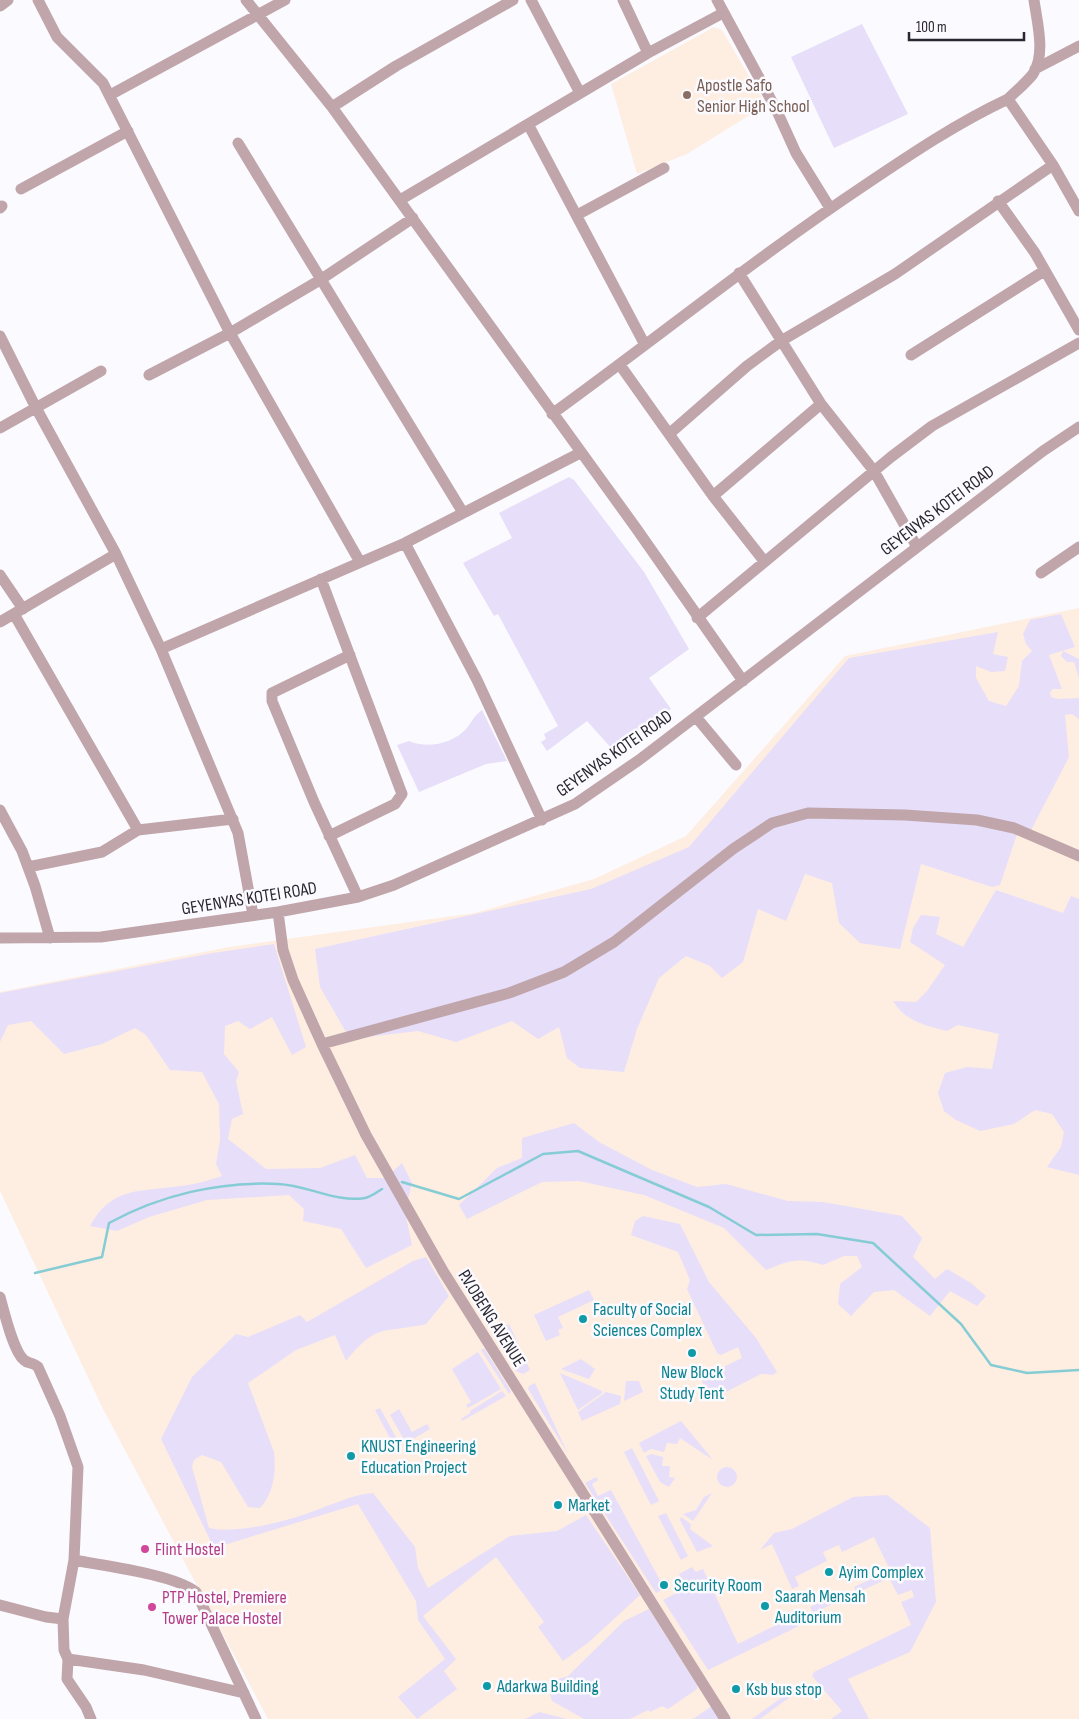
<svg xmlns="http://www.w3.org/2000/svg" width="1079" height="1719" font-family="'Sofia Sans Condensed',sans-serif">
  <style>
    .education { fill: #feeee2 }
    .green { fill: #e7def9 }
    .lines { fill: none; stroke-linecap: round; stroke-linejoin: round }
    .stream { stroke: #85ccd4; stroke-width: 2.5 }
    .minor { stroke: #c0a5aa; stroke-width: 11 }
    .education-dot { fill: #8d6e63; stroke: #fbfaff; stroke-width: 2 }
    .culture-dot { fill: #0f9aa8; stroke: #fbfaff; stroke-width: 2 }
    .hotel-dot { fill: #d1479c; stroke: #fbfaff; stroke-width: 2 }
    .labels { text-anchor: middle; stroke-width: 5; stroke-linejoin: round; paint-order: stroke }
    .education-label { font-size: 18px; fill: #785e54; stroke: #fbfaff; text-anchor: start }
    .street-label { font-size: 18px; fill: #2a2730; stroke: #fbfaff }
    .culture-label { font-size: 18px; fill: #0d838f; stroke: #fbfaff; text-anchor: start }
    .hotel-label { font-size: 18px; fill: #b23c85; stroke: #fbfaff; text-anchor: start }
  </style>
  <rect width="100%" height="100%" fill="#fbfaff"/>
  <path class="education" d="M714 27 722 30 766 105 687 154 637 174 611 84Z
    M1079 608V1719H268L102 1407 0 1191V992L229 947 475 913 594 879 686 836 845 656Z"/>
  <path class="green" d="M862 24 908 114 834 148 791 57Z
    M569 477 574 480 644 572 689 649 649 678 671 709 613 750 587 721 547 751 541 742 546 739 544 734 558 726 498 614 494 616 463 563 512 538 499 513Z
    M1061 614 1075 647 1049 655 1062 689H1053L1050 692 1051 697 1058 699 1079 698V719L1072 714 1065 715 1069 757 1028 836 1017 834 1000 885 992 887 921 864 900 949 860 943 839 923 832 883 805 874 786 921 758 909 743 962 722 978 710 966 686 956 659 978 637 1029 624 1072 580 1068 567 1058 559 1027 538 1039 512 1021 456 1042 418 1031 350 1039 320 987 315 949 591 889 689 847 849 658 998 632 993 654 1008 657 1005 671 991 672 976 666V678L989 701 1006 706 1019 686 1022 661 1032 651 1026 644 1023 634 1030 620Z
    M1063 651 1079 659V678L1074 662H1067L1061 656Z
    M482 710 507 761 486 764 419 792 397 745 409 741C427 749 453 744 467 728 472 721 475 715 482 710Z
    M996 890 1063 913 1071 896 1079 899V1175L1047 1167 1061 1147 1064 1132 1052 1114 1035 1110 1014 1124 980 1131 956 1120 944 1111 938 1093 945 1073 967 1067 992 1069 999 1034 958 1025 947 1031C925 1026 904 1020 893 1001L916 1002 927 991 945 965 910 942 913 928 921 915 940 917 936 934 963 947Z
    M274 944 306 1047 292 1055 272 1017 250 1029 238 1021 225 1026 224 1054 239 1072 236 1081 243 1114 232 1119 228 1139 266 1169 320 1168 355 1155 367 1178H385L402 1163 412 1183 405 1212 412 1245 366 1268 341 1229 303 1221 304 1209 289 1195 207 1200 149 1217 117 1231 90 1226C112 1186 140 1192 180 1186 194 1185 209 1180 222 1176L216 1164 220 1140 219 1104 202 1072 170 1070 146 1035 135 1028 102 1044 64 1054 31 1021 8 1025 0 1042V993L213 953Z
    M574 1123 599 1142 652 1170 697 1187 726 1184 788 1201 823 1202 902 1216 922 1238 913 1257 935 1279 947 1269 971 1283 986 1296 977 1306 950 1291 930 1316 894 1290 874 1292 851 1316 838 1304 840 1284 862 1267 857 1256H844L823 1265C798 1257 790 1260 766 1270L724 1228 644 1195 579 1181 542 1182 467 1219 459 1205 497 1168 522 1158V1138Z
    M643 1216 680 1224 709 1282 756 1338 777 1372 773 1375 761 1374 716 1397 705 1389 701 1378 742 1358 738 1347 721 1355 717 1353 687 1289 690 1280 678 1252 631 1235 635 1221Z
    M426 1257 449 1296 426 1324C382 1334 378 1322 346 1361L335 1335 296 1350 248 1383 274 1452C276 1472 274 1493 260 1508L248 1507 221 1462 202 1455 194 1460 192 1467 209 1528C236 1534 285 1522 311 1512 332 1505 350 1495 373 1493L415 1547 418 1568 428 1588 510 1536 557 1531 586 1515 640 1595 589 1642 563 1661 538 1627 544 1622 496 1557 423 1616 456 1659 444 1671 457 1689 417 1719 398 1697 445 1659 418 1620 416 1601 358 1504 214 1548 161 1439 192 1377 236 1334 248 1337 300 1315 307 1322 413 1261Z
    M589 1290 594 1300 558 1317 563 1328 558 1330 560 1335 546 1341 534 1315Z
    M509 1324 530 1370 523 1374 516 1371 492 1332Z
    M484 1348 511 1391 509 1394 481 1350Z
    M478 1352 501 1389 468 1408 466 1405 471 1402 452 1369Z
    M581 1359 595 1369 589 1379 561 1369Z
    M560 1373 602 1391V1393L578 1410Z
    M626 1381H639L643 1392 624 1401Z
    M535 1383 568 1454 528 1389 529 1386Z
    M502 1391 506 1396 462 1421 461 1419 470 1413V1411Z
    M606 1392 621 1396 620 1404 582 1421 578 1412Z
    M380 1408 397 1439 392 1442 375 1410Z
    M399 1409 412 1432 427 1424 430 1429 406 1443 390 1415Z
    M681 1421 713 1460 680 1438 677 1444 667 1443 664 1452 651 1449 644 1453 639 1443Z
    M632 1448 659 1501 651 1505 624 1452Z
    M652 1454 663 1457 662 1466H670L669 1477 675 1478 669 1487 660 1482 646 1456Z
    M717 1477a10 10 0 1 1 20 0a10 10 0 1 1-20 0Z
    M596 1477 598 1480 592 1484 598 1496 611 1490 661 1582 669 1580V1586L656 1593 585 1483Z
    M712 1493 693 1521 683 1514 696 1510 704 1497Z
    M887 1495 930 1528 936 1602 910 1652 848 1679 869 1719H831L842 1711 812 1676 814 1672 911 1625 901 1602 914 1597 912 1590 898 1595 889 1578 813 1613 810 1607 844 1591 847 1596 856 1592 854 1587 890 1570 874 1537 842 1552 839 1545 823 1552 827 1561 795 1577 799 1586 792 1589 772 1544 760 1550 774 1533 792 1529 853 1497Z
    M666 1513 688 1556 681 1560 658 1516Z
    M681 1517 691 1524 690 1529 713 1546 697 1552 680 1520Z
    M692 1567 696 1572 703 1569 738 1644 794 1616 799 1626 708 1670 663 1600 682 1590 684 1584 679 1574Z
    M649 1609 697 1685V1689L668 1709 662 1706 650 1712 648 1710 630 1719H584L552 1701 547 1685 549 1682 568 1676 624 1621Z
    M803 1682 809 1691 808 1693 805 1694 801 1689 760 1719H752Z
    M712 1706 720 1719H693Z
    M539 1712 567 1719H525Z"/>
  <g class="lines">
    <path class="stream" d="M402 1182 459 1199 543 1154 578 1151 709 1207 756 1235 817 1234 873 1243 961 1324 991 1365 1027 1373 1079 1370
      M35 1273 102 1257 109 1223C160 1195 220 1181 278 1184 307 1185 336 1203 365 1198 371 1197 377 1192 382 1189"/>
    <path class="minor" d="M38 0 57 37 103 83 230 333 360 562
      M246 0 332 107 636 528 743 681
      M531 0 580 93
      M623 0 648 53
      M717 0 776 109 796 153 830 208
      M0 6 8 0
      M1035 69 1079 46
      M110 95 285 0
      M1008 99C1016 91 1026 83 1033 74 1046 54 1037 22 1034 0
      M332 107 396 66 513 0
      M528 124 645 345
      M238 143 462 511
      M21 189 128 131
      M400 200 648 53 723 13
      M998 201 1035 253 1079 330
      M0 208 2 206
      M577 215 664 168
      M739 273 821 404 874 471 917 547
      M0 336 35 406 116 554 161 649 238 833 253 915
      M911 355 1044 271
      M620 365 713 496 764 561
      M149 375 230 333 320 280 413 218
      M552 414C657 338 757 257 865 185 911 154 957 123 1008 99L1053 165 1079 211
      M0 428 101 371
      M669 434 747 366 781 341 895 274 1053 165
      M713 496 821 404
      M405 543 477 680 542 820
      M1041 573 1079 547
      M0 575 23 609
      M321 579 402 794 395 804 329 836
      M14 614 138 830
      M697 618 891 457 932 426 1079 343
      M0 622 116 554
      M161 649 405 543 580 453
      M350 655 272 693V701L314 802 358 897
      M696 717 736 765
      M0 810 22 851 35 886 50 938
      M28 867 102 852 138 830 233 819
      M278 912 283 950 293 980 322 1044 366 1135 443 1271 725 1719
      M0 938 101 937 278 912 358 897 394 885 575 804 639 760 1043 451 1079 427
      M322 1044 509 993 564 972 614 942 733 849 772 823 808 813 905 815 977 820 1014 828 1079 856
      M0 1297C4 1311 13 1351 24 1360 28 1364 33 1362 38 1367L60 1416 78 1467 74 1560 63 1619 64 1650 68 1659 67 1679 86 1707 91 1719
      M74 1560C104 1566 173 1574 196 1592L256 1719
      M0 1605 46 1617 63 1619
      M68 1659 144 1670 244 1693"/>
  </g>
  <circle class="education-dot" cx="687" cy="95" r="5"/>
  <g class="culture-dot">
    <circle cx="583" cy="1319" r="5"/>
    <circle cx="692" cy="1353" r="5"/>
    <circle cx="351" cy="1456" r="5"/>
    <circle cx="558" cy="1505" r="5"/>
    <circle cx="829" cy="1572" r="5"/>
    <circle cx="664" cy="1585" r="5"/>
    <circle cx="765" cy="1606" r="5"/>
    <circle cx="487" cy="1686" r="5"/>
    <circle cx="736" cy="1689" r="5"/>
  </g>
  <g class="hotel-dot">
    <circle cx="145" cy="1549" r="5"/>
    <circle cx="152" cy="1607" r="5"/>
  </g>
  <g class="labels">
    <g class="education-label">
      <text x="697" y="91">Apostle Safo<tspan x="697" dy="21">Senior High School</tspan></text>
    </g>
    <g class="street-label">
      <text transform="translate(937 510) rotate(-37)" y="6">GEYENYAS KOTEI ROAD</text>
      <text transform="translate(614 753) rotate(-35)" y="6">GEYENYAS KOTEI ROAD</text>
      <text transform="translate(249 898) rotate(-9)" y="6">GEYENYAS KOTEI ROAD</text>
      <text transform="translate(492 1318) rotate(58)" y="6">P.V.OBENG AVENUE</text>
    </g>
    <g class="culture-label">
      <text x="593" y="1315">Faculty of Social<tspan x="593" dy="21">Sciences Complex</tspan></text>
      <text x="692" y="1378" text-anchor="middle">New Block<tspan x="692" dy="21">Study Tent</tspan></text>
      <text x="361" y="1452">KNUST Engineering<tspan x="361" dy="21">Education Project</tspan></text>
      <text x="568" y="1511">Market</text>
      <text x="839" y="1578">Ayim Complex</text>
      <text x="674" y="1591">Security Room</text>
      <text x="775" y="1602">Saarah Mensah<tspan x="775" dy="21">Auditorium</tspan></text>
      <text x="497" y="1692">Adarkwa Building</text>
      <text x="746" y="1695">Ksb bus stop</text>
    </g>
    <g class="hotel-label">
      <text x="155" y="1555">Flint Hostel</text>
      <text x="162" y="1603">PTP Hostel, Premiere<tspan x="162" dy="21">Tower Palace Hostel</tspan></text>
    </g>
  </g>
  <path d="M909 32v8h115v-8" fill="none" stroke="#2a2730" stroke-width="2.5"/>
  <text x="916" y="32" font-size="15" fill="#2a2730" stroke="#fbfaff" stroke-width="4" paint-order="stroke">100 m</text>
</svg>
